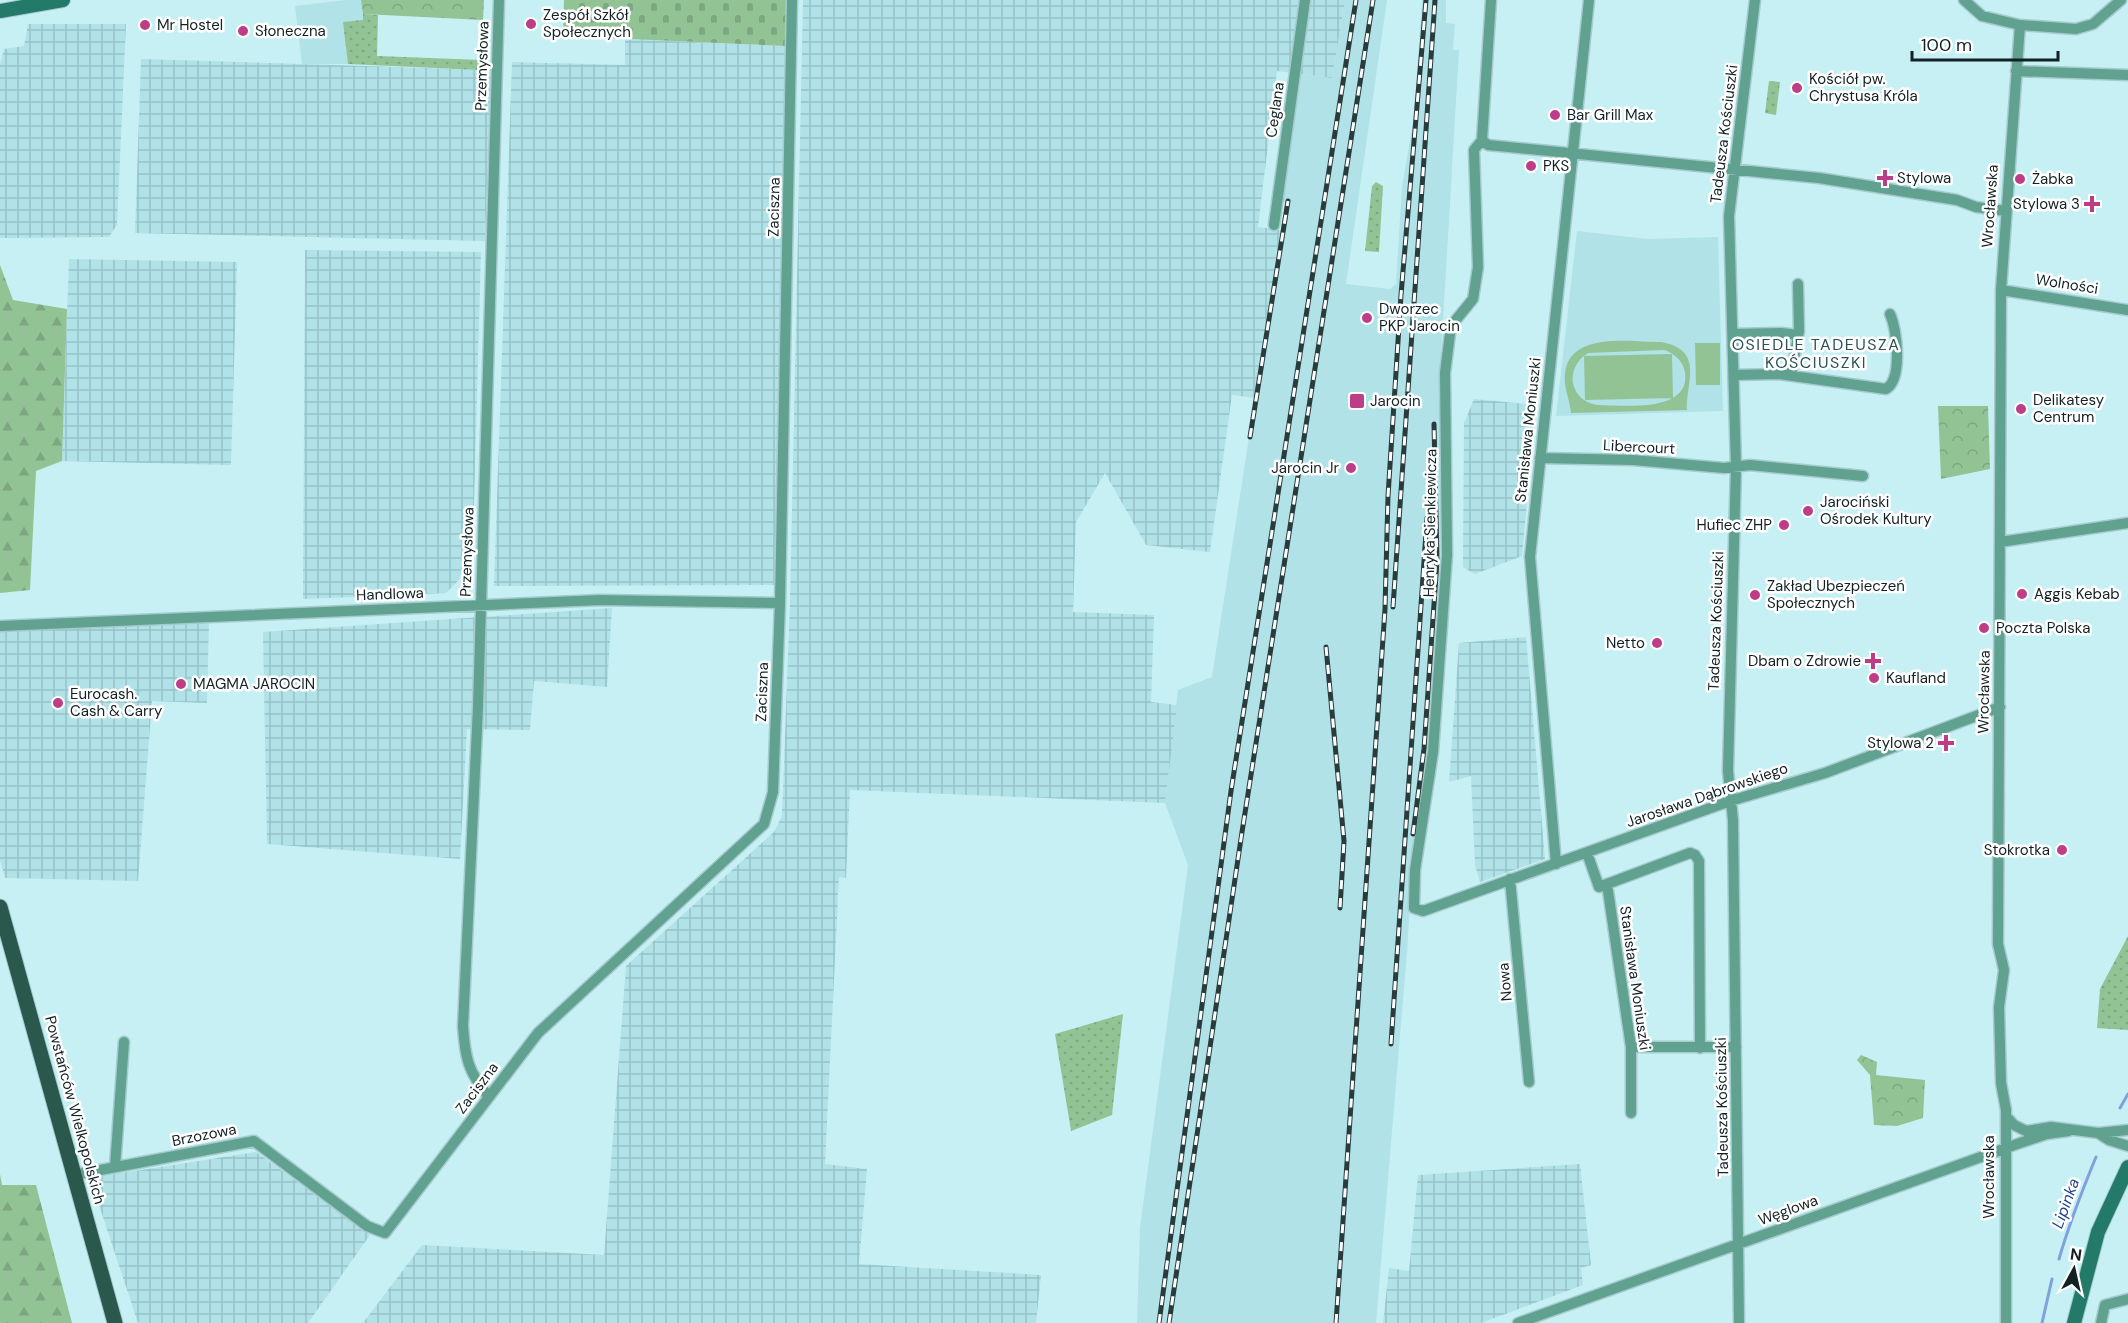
<svg xmlns="http://www.w3.org/2000/svg" width="2128" height="1323" font-family="'DM Sans',sans-serif">
  <style>
    .built { fill: #b0e2e8 }
    .industrial { fill: url(#industrial-grid) }
    .grass { fill: url(#grass-dots) }
    .forest { fill: url(#forest-firs) }
    .cemetery { fill: url(#cemetery-stones) }
    .park { fill: url(#park-crowns) }
    .pitch { fill: #92c395; fill-rule: evenodd }
    .lines { fill: none; stroke-linecap: round; stroke-linejoin: round }
    .stream { stroke: #7fa1df; stroke-width: 3 }
    .street-casing { stroke: #a6cbce; stroke-width: 13 }
    .secondary-casing { stroke: #a6cbce; stroke-width: 16 }
    .primary-casing { stroke: #a6cbce; stroke-width: 17 }
    .street { stroke: #61a190; stroke-width: 10 }
    .secondary { stroke: #237a68; stroke-width: 14 }
    .primary { stroke: #2a584c; stroke-width: 15 }
    .rail-casing { stroke: #293b3d; stroke-width: 5 }
    .rail { stroke: #fff; stroke-width: 3; stroke-dasharray: 9; stroke-linecap: butt }
    .poi-dot { fill: #bd3d87; stroke: #fff; stroke-width: 2 }
    .labels { text-anchor: middle; stroke-width: 5; stroke-linejoin: round; paint-order: stroke }
    .poi-label { font-size: 15px; fill: #122123; stroke: #fff; text-anchor: start }
    .street-label { font-size: 15px; fill: #122123; stroke: #fff }
    .neighbourhood-label { font-size: 16px; letter-spacing: 1.5px; fill: #2c5155; stroke: #fff }
    .water-label { font-size: 16px; font-style: italic; fill: #1f458e; stroke: #fff }
  </style>
  <defs>
    <pattern id="industrial-grid" width="8" height="8" patternUnits="userSpaceOnUse" patternTransform="scale(1.5)"><rect width="8" height="8" fill="#b0e2e8"/><path d="M0 4h8M4 0v8" fill="none" stroke="#96c2c7"/></pattern>
    <pattern id="grass-dots" width="8" height="8" patternUnits="userSpaceOnUse" patternTransform="scale(1.5)"><rect width="8" height="8" fill="#92c395"/><path d="M2 2h.1M6 6h.1" fill="none" stroke="#7da780" stroke-width="1.8" stroke-linecap="round"/></pattern>
    <pattern id="forest-firs" width="22" height="20" patternUnits="userSpaceOnUse" patternTransform="scale(1.5)"><rect width="22" height="20" fill="#92c395"/><path d="M5 1l3.5 6h-7zM16 11l3.5 6h-7z" fill="#7da780"/></pattern>
    <pattern id="cemetery-stones" width="16" height="16" patternUnits="userSpaceOnUse" patternTransform="scale(1.5)"><rect width="16" height="16" fill="#92c395"/><path d="M2 7V4a2 2 0 0 1 4 0v3zM10 15v-3a2 2 0 0 1 4 0v3z" fill="#7da780"/></pattern>
    <pattern id="park-crowns" width="20" height="18" patternUnits="userSpaceOnUse" patternTransform="scale(1.5)"><rect width="20" height="18" fill="#92c395"/><path d="M2 6a3 3 0 1 1 6 0M12 15a3 3 0 1 1 6 0" fill="none" stroke="#7da780"/></pattern>
  </defs>
  <rect width="100%" height="100%" fill="#c7f0f4"/>
  <path class="built" d="M346 0H361L364 20 344 23 348 64H302L295 6Z
    M1345 0H1387L1346 284 1390 289 1396 284 1402 186 1414 118 1422 0H1446V23L1455 24 1453 50H1459L1440 373V550L1426 755 1413 853 1407 952 1376 1323H1137L1140 1228 1188 865 1165 803 1178 690 1212 677 1281 230 1285 203 1282 200 1300 74 1332 78Z
    M1577 231 1648 239 1718 237 1723 411 1556 416Z"/>
  <path class="industrial" d="M803 0H1345L1332 78 1277 71 1258 227 1281 230 1255 398 1232 395 1210 552 1146 545 1105 473 1076 522 1073 612 1154 615 1151 702 1177 705 1165 803 850 790 846 878 839 877 825 1164 867 1169 859 1264 1041 1275 1036 1323H363L422 1245 604 1255 626 966 774 832 782 816 790 603Z
    M28 24H126L117 225 109 237 0 238V65L4 49 24 46Z
    M625 39 786 46 776 585 494 586 512 62 625 65Z
    M141 59 491 70 485 241 135 233Z
    M305 250 481 252 473 541 459 580 446 593 303 599Z
    M69 259 237 262 231 465 62 461Z
    M1474 399 1536 405 1522 556 1475 574 1463 567 1464 423Z
    M612 608 607 687 534 681 530 730 467 729 460 859 267 844 263 632Z
    M209 622 207 703 152 701 138 881 5 878 0 860V632Z
    M1526 637 1545 859 1480 882 1475 865 1471 776 1449 782 1459 643Z
    M256 1152 370 1235 308 1323H138L90 1178Z
    M1580 1164 1591 1265 1581 1268 1583 1285 1481 1323H1383L1389 1268 1409 1271 1418 1175Z"/>
  <path class="grass" d="M363 14 378 15 377 56 482 60 481 70 348 64 343 22 363 20Z
    M1769 81 1780 82 1776 115 1765 113Z
    M1376 182 1383 186 1379 252 1365 251 1372 186Z
    M2128 936V1030L2097 1028 2100 989Z
    M1123 1014 1112 1115 1071 1131 1055 1034Z"/>
  <path class="forest" d="M0 265 13 300 67 309 62 461 36 471 30 590 0 593Z
    M0 1174 2 1185H36L72 1323H0Z"/>
  <path class="cemetery" d="M564 0H786V46L563 36Z"/>
  <path class="park" d="M361 0H484L483 20 363 14Z
    M1938 406H1988L1990 469 1941 479Z
    M1861 1055 1877 1062 1876 1075 1925 1080 1923 1118 1897 1126 1874 1125 1870 1075 1857 1060Z"/>
  <path class="pitch" d="M1661 342C1705 350 1686 382 1687 410L1571 413C1570 400 1563 386 1565 373 1570 331 1631 342 1661 342ZM1664 350C1674 353 1683 361 1685 372 1691 414 1622 405 1597 405 1569 400 1564 368 1588 353Z
    M1695 343H1720V385H1696Z
    M1672 354 1673 398 1585 400 1584 356Z"/>
  <g class="lines">
    <path class="stream" d="M2120 1108 2128 1094
      M2059 1259C2069 1224 2082 1191 2096 1157
      M2042 1323 2052 1279"/>
    <g class="street-casing">
      <path id="street" d="M1491 0 1482 140 1488 145 1819 178 1957 200 1976 207 2006 211
        M1964 0 1982 16 2020 25 2076 29 2093 24 2121 0
        M2016 71 2128 75
        M1482 140 1474 150 1478 267 1473 299 1451 326 1445 373 1447 555 1433 752 1415 870 1414 908 1423 911 1730 801 1825 773 2000 707
        M1274 225 1305 0
        M2001 290 2128 310
        M1733 334 1781 333 1798 335
        M1734 375 1778 374 1886 389C1903 379 1897 329 1890 314
        M1791 375 1799 331 1798 284
        M1540 458 1633 460 1724 468 1750 465 1863 476
        M2000 542 2128 523
        M0 626 600 600 780 603
        M1587 853 1599 887 1690 853 1695 855 1699 861 1700 1048
        M1556 864 1530 557 1589 0
        M1510 879 1529 1082
        M1607 884 1631 1047V1113
        M1631 1047H1736
        M489 1097C468 1072 465 1058 463 1026L478 707 499 0
        M2006 1116 2014 1125 2026 1131 2051 1127 2098 1133 2128 1130
        M2098 1133 2109 1140 2128 1146
        M115 1167 124 1042
        M74 1175 254 1141 367 1226 385 1233 538 1033 764 824 773 792 780 603 792 0
        M1518 1323 2020 1143 2047 1134 2069 1131
        M1739 1323 1733 820 1728 771 1736 467 1729 216 1755 0
        M2006 1323V1110L2001 1083 1999 1007 2004 970 1998 944 2001 290 2020 25
        M2101 1323 2105 1305 2128 1299"/>
    </g>
    <g class="secondary-casing">
      <path id="secondary" d="M0 11 63 0
        M2074 1323 2098 1232 2128 1167"/>
    </g>
    <g class="primary-casing">
      <path id="primary" d="M0 907 115 1323"/>
    </g>
    <use href="#street" class="street"/>
    <use href="#secondary" class="secondary"/>
    <use href="#primary" class="primary"/>
    <g class="rail-casing">
      <path id="rail" d="M1250 437 1288 201
        M1393 607 1435 0
        M1326 647 1344 841 1340 908
        M1413 834 1424 749 1437 561 1434 424
        M1391 1044 1427 518
        M1159 1323 1231 791 1356 0
        M1169 1323 1242 832 1373 0
        M1336 1323 1385 609 1388 496 1401 295 1426 0"/>
    </g>
    <use href="#rail" class="rail"/>
  </g>
  <g class="poi-dot">
    <circle cx="531" cy="24" r="6"/>
    <circle cx="145" cy="25" r="6"/>
    <circle cx="243" cy="31" r="6"/>
    <circle cx="1797" cy="88" r="6"/>
    <circle cx="1555" cy="115" r="6"/>
    <circle cx="1531" cy="166" r="6"/>
    <path d="M1882 169h6v6h6v6h-6v6h-6v-6h-6v-6h6z"/>
    <circle cx="2020" cy="179" r="6"/>
    <path d="M2089 195h6v6h6v6h-6v6h-6v-6h-6v-6h6z"/>
    <circle cx="1367" cy="318" r="6"/>
    <rect x="1349" y="393" width="16" height="16" rx="3"/>
    <circle cx="2021" cy="409" r="6"/>
    <circle cx="1351" cy="468" r="6"/>
    <circle cx="1808" cy="511" r="6"/>
    <circle cx="1784" cy="525" r="6"/>
    <circle cx="2022" cy="594" r="6"/>
    <circle cx="1755" cy="595" r="6"/>
    <circle cx="1984" cy="628" r="6"/>
    <circle cx="1657" cy="643" r="6"/>
    <path d="M1870 652h6v6h6v6h-6v6h-6v-6h-6v-6h6z"/>
    <circle cx="1874" cy="678" r="6"/>
    <circle cx="181" cy="684" r="6"/>
    <circle cx="58" cy="703" r="6"/>
    <path d="M1943 734h6v6h6v6h-6v6h-6v-6h-6v-6h6z"/>
    <circle cx="2062" cy="850" r="6"/>
  </g>
  <g class="labels">
    <g class="poi-label">
      <text x="543" y="20">Zespół Szkół<tspan x="543" dy="17">Społecznych</tspan></text>
      <text x="157" y="30">Mr Hostel</text>
      <text x="255" y="36">Słoneczna</text>
      <text x="1809" y="84">Kościół pw.<tspan x="1809" dy="17">Chrystusa Króla</tspan></text>
      <text x="1567" y="120">Bar Grill Max</text>
      <text x="1543" y="171">PKS</text>
      <text x="1897" y="183">Stylowa</text>
      <text x="2032" y="184">Żabka</text>
      <text x="2080" y="209" text-anchor="end">Stylowa 3</text>
      <text x="1379" y="314">Dworzec<tspan x="1379" dy="17">PKP Jarocin</tspan></text>
      <text x="2033" y="405">Delikatesy<tspan x="2033" dy="17">Centrum</tspan></text>
      <text x="1370" y="406">Jarocin</text>
      <text x="1339" y="473" text-anchor="end">Jarocin Jr</text>
      <text x="1820" y="507">Jarociński<tspan x="1820" dy="17">Ośrodek Kultury</tspan></text>
      <text x="1772" y="530" text-anchor="end">Hufiec ZHP</text>
      <text x="1767" y="591">Zakład Ubezpieczeń<tspan x="1767" dy="17">Społecznych</tspan></text>
      <text x="2034" y="599">Aggis Kebab</text>
      <text x="1996" y="633">Poczta Polska</text>
      <text x="1645" y="648" text-anchor="end">Netto</text>
      <text x="1861" y="666" text-anchor="end">Dbam o Zdrowie</text>
      <text x="1886" y="683">Kaufland</text>
      <text x="193" y="689">MAGMA JAROCIN</text>
      <text x="70" y="699">Eurocash.<tspan x="70" dy="17">Cash &amp; Carry</tspan></text>
      <text x="1934" y="748" text-anchor="end">Stylowa 2</text>
      <text x="2050" y="855" text-anchor="end">Stokrotka</text>
    </g>
    <g class="street-label">
      <text transform="translate(482 66) rotate(-88)" y="5">Przemysłowa</text>
      <text transform="translate(1275 110) rotate(-82)" y="5">Ceglana</text>
      <text transform="translate(1724 134) rotate(-83)" y="5">Tadeusza Kościuszki</text>
      <text transform="translate(1990 206) rotate(-86)" y="5">Wrocławska</text>
      <text transform="translate(774 207) rotate(-89)" y="5">Zaciszna</text>
      <text transform="translate(2067 284) rotate(9)" y="5">Wolności</text>
      <text transform="translate(1528 430) rotate(-84)" y="5">Stanisława Moniuszki</text>
      <text transform="translate(1639 447) rotate(3)" y="5">Libercourt</text>
      <text transform="translate(1430 523) rotate(-89)" y="5">Henryka Sienkiewicza</text>
      <text transform="translate(467 552) rotate(-88)" y="5">Przemysłowa</text>
      <text transform="translate(390 594) rotate(-2)" y="5">Handlowa</text>
      <text transform="translate(1716 621) rotate(-88)" y="5">Tadeusza Kościuszki</text>
      <text transform="translate(762 692) rotate(-88)" y="5">Zaciszna</text>
      <text transform="translate(1984 692) rotate(-89)" y="5">Wrocławska</text>
      <text transform="translate(1707 795) rotate(-19)" y="5">Jarosława Dąbrowskiego</text>
      <text transform="translate(1635 978) rotate(82)" y="5">Stanisława Moniuszki</text>
      <text transform="translate(1505 982) rotate(-95)" y="5">Nowa</text>
      <text transform="translate(477 1088) rotate(-53)" y="5">Zaciszna</text>
      <text transform="translate(1722 1107) rotate(-91)" y="5">Tadeusza Kościuszki</text>
      <text transform="translate(75 1110) rotate(75)" y="5">Powstańców Wielkopolskich</text>
      <text transform="translate(204 1135) rotate(-11)" y="5">Brzozowa</text>
      <text transform="translate(1989 1177) rotate(-90)" y="5">Wrocławska</text>
      <text transform="translate(1788 1210) rotate(-20)" y="5">Węglowa</text>
    </g>
    <g class="neighbourhood-label">
      <text x="1816" y="350">OSIEDLE TADEUSZA<tspan x="1816" dy="18">KOŚCIUSZKI</tspan></text>
    </g>
    <g class="water-label">
      <text transform="translate(2065 1203) rotate(-70)" y="6">Lipinka</text>
    </g>
  </g>
  <g transform="translate(2074 1269) rotate(8)" stroke="#ffffff" stroke-width="4.5" paint-order="stroke">
  <path d="M0-4.5L10 22L0 15L-10 22Z" fill="#122123"/>
  <text y="-9" font-size="16" font-weight="bold" text-anchor="middle" fill="#122123">N</text>
  </g>
  <path d="M1912 51v9h146v-9" fill="none" stroke="#122123" stroke-width="3"/>
  <text x="1921" y="51" font-size="18" fill="#122123" stroke="#ffffff" stroke-width="4.5" paint-order="stroke">100 m</text>
</svg>
